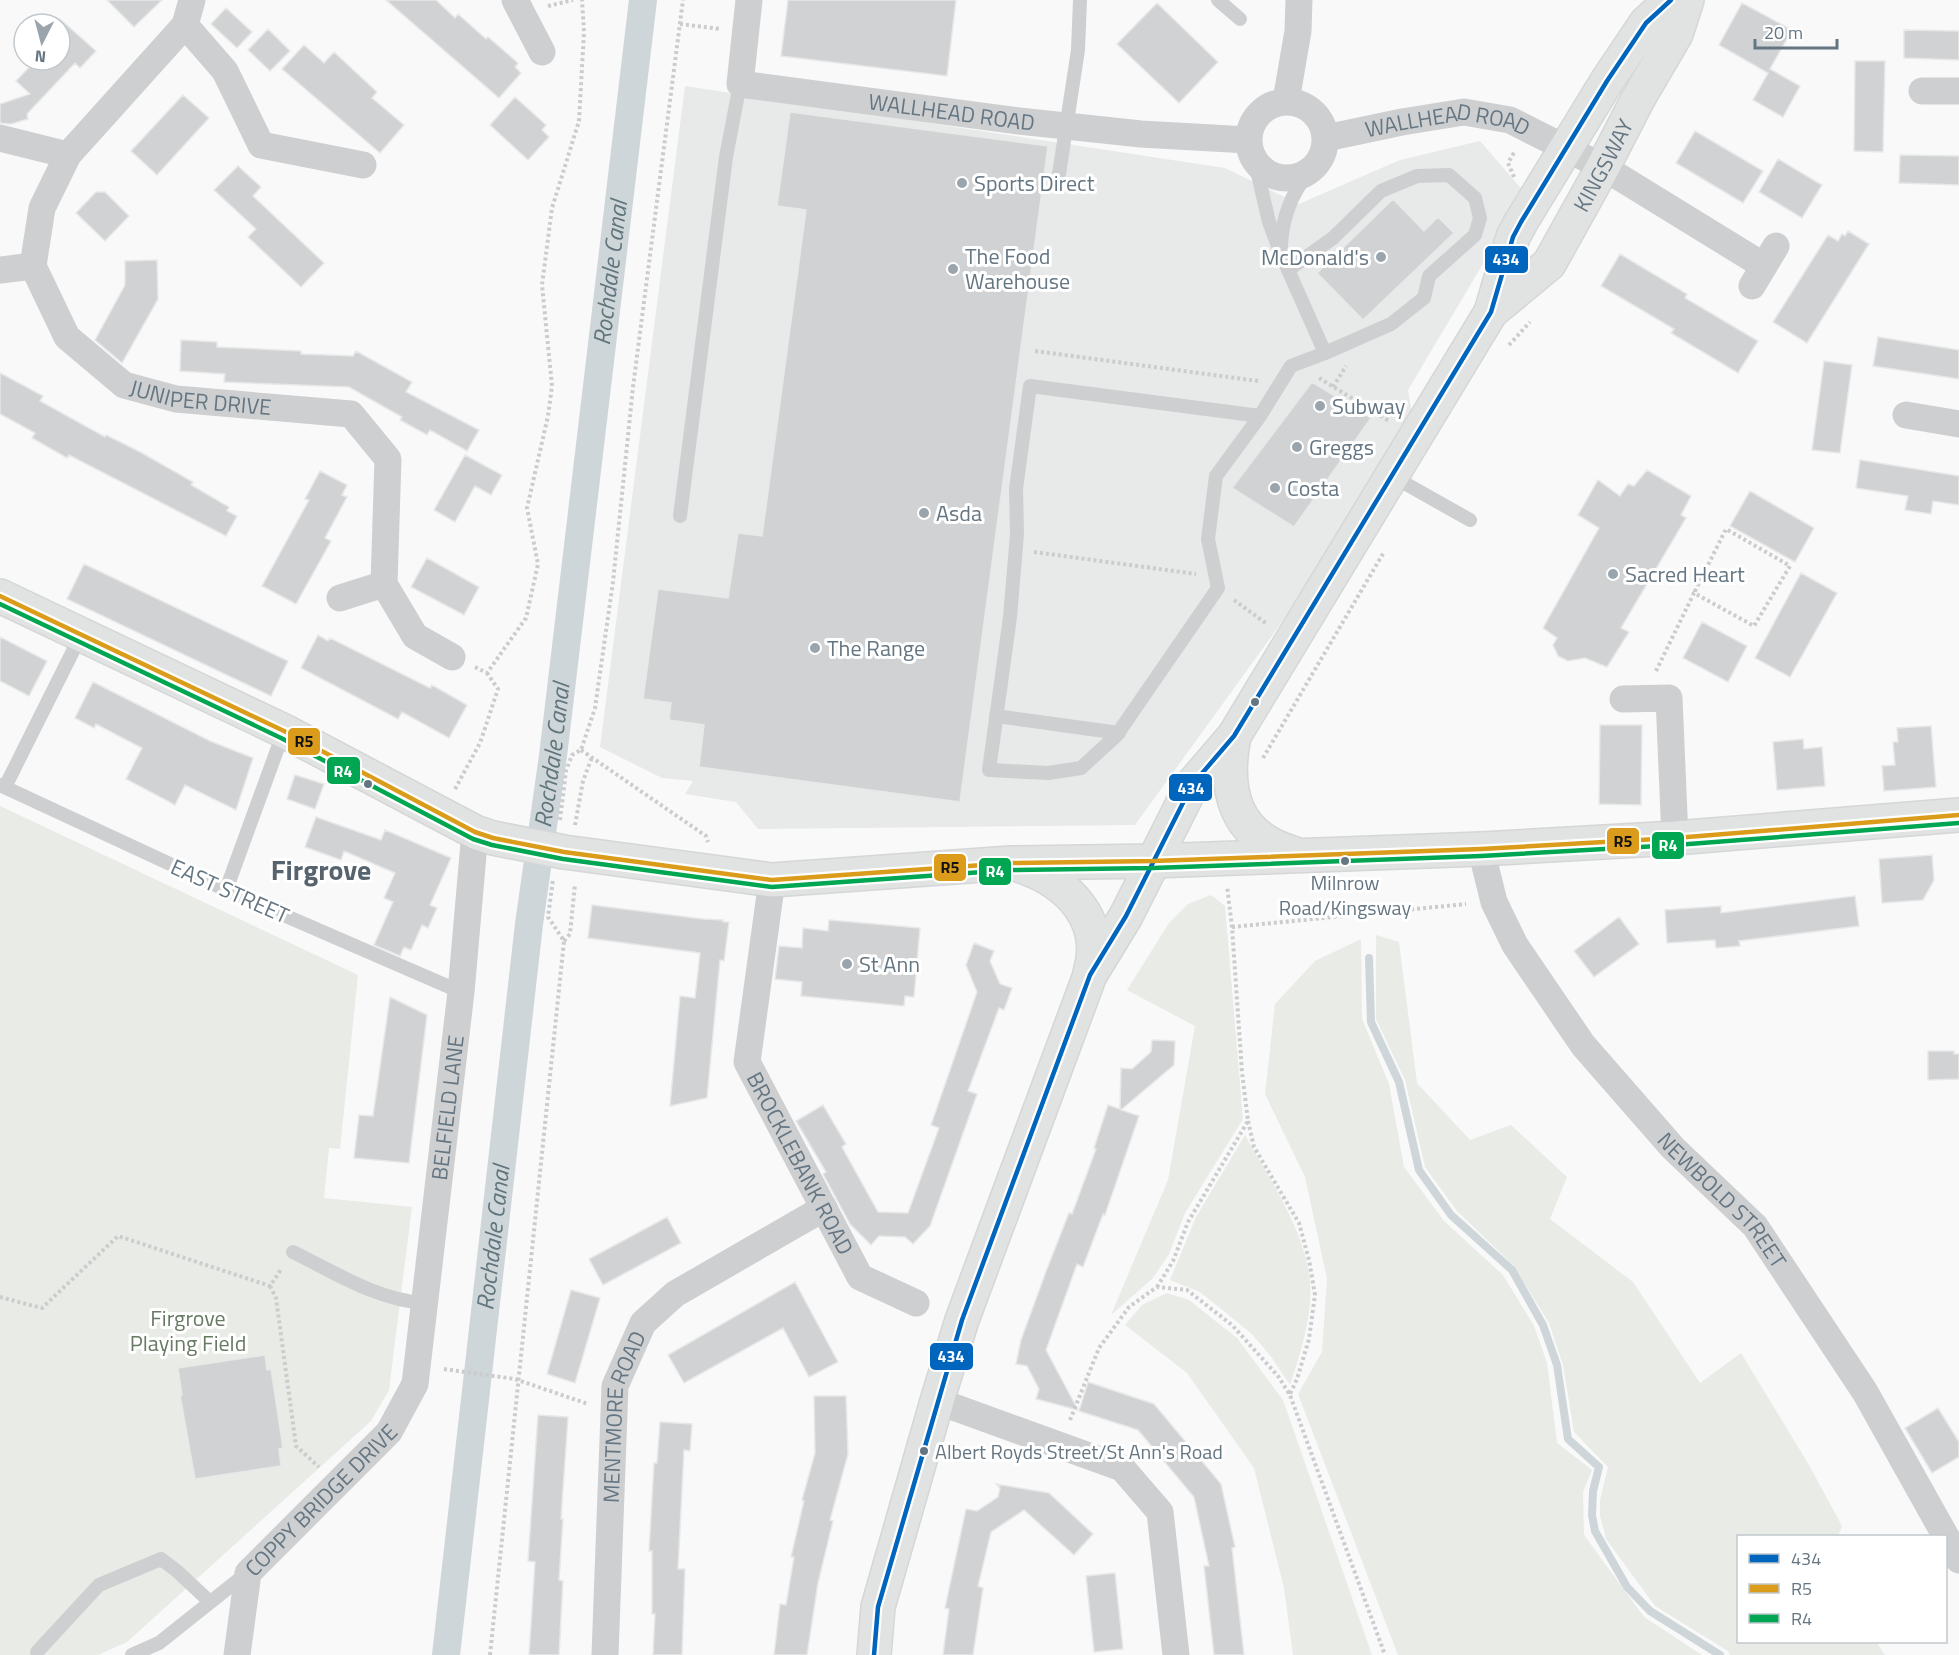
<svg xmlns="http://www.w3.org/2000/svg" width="1959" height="1655" font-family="'Titillium Web',sans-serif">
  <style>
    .built { fill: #e8e9e9 }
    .green { fill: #e8ebe6 }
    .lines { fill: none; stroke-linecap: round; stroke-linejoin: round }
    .stream { stroke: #ced6d9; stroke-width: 8 }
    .canal { stroke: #ced6d9; stroke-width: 28 }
    .building { fill: #d0d2d3; stroke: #e8e8e8; stroke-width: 1.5 }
    .primary-casing { stroke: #d5d6d7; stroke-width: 36 }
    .path { stroke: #cbcccd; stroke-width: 4; stroke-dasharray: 3 3; stroke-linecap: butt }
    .lane { stroke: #cecfd0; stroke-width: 14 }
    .street { stroke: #cecfd0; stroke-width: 27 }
    .primary { stroke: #e1e2e2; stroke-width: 33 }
    .primary-bridge-casing { stroke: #d5d6d7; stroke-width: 36; stroke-linecap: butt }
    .primary-bridge { stroke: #e1e2e2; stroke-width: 33 }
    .bus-1-casing { stroke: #fff; stroke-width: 9 }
    .bus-2-casing { stroke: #fff; stroke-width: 9 }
    .bus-3-casing { stroke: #fff; stroke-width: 9 }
    .bus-1 { stroke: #0065bd; stroke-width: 4.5 }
    .bus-2 { stroke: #da9c1a; stroke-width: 4.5 }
    .bus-3 { stroke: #00a651; stroke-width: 4.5 }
    .poi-dot { fill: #99a4ac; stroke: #fff; stroke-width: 2 }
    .bus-dot { fill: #657683; stroke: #fff; stroke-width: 2 }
    .labels { text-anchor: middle; stroke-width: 6; stroke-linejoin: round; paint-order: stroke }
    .bus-label { font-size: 20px; fill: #657683; stroke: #fff }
    .street-label { font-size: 22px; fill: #657683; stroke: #fff }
    .poi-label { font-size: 22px; fill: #657683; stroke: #fff; text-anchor: start }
    .park-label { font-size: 22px; fill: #687a64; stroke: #fff }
    .water-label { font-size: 24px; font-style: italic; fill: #60757c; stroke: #fff }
    .district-label { font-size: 28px; font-weight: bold; fill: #57646e; stroke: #fff }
    .line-badge { stroke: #fff; stroke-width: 2 }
    .badge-label { font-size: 16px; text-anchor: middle; font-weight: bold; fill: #fff }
    .pale-badge-label { font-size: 16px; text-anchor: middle; font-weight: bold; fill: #111 }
  </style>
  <rect width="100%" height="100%" fill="#f9f9f9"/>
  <path class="built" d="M685 86 1225 168 1299 204 1400 160 1480 141 1525 193 1408 390 1416 437 1135 825 758 829 736 802 685 794 693 781 662 778 600 747Z"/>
  <path class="green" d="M0 806 358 975 340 1149 329 1148 324 1198 412 1207 389 1390 371 1421 127 1642 98 1655H0Z
    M1211 895 1225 906 1243 1119 1185 1213 1169 1254 1153 1278 1111 1315 1168 1180 1195 1026 1127 990 1169 923 1188 904Z
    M1376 935 1399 942 1417 1083 1470 1140 1511 1125 1567 1177 1550 1219 1633 1282 1700 1383 1741 1353 1809 1465 1842 1526 1838 1536H1738V1642H1878L1877 1643 1885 1655H1730L1728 1651 1655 1606 1606 1539 1600 1516V1500L1608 1467 1574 1432 1563 1365 1549 1323 1513 1265 1457 1211 1425 1167 1405 1080 1376 1019Z
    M1361 939 1362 1019 1389 1084 1404 1167 1444 1221 1503 1275 1534 1326 1547 1363 1557 1443 1592 1470 1583 1492 1584 1535 1644 1617 1702 1655H1398L1298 1394 1322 1352 1327 1279 1305 1177 1265 1094 1275 1004 1315 961Z
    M1245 1135C1268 1177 1299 1221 1308 1268 1316 1307 1302 1348 1290 1385L1272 1358 1252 1334 1200 1292 1170 1280 1196 1217Z
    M1167 1293 1189 1300 1237 1338 1283 1400 1372 1655H1293L1284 1588 1254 1468 1187 1373 1125 1325 1142 1305Z"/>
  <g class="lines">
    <path class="stream" d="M1369 958 1371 1022 1399 1082 1419 1170 1451 1215 1512 1270 1543 1325 1557 1365 1568 1439 1599 1467 1593 1491 1592 1515 1595 1531 1627 1587 1650 1611 1720 1655"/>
    <path class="canal" id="s1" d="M446 1655 529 924 553 756 643 0"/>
  </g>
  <path class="building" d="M107 0H162L134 27Z
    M386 0H436L455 18 458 14 486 39 488 37 518 63 515 67 521 73 499 98Z
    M788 0H956L947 76 781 56Z
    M1157 3 1218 62 1179 103 1117 44Z
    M1742 3 1792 30 1770 69 1800 86 1783 117 1753 100 1768 73 1719 45Z
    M226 8 252 32 237 48 211 24Z
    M60 19 96 51 80 68 75 63 27 114 28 119 11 124 0 123V104L30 94 16 81 36 60H60Z
    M268 29 290 51 270 71 248 50Z
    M1904 30 1959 31V60L1904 58Z
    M304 45 324 63 334 52 377 92 372 98 404 125 380 153 282 69Z
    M1855 61H1885L1883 152 1854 151Z
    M183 95 209 118 157 175 131 151Z
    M515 97 546 125 542 130 549 137 528 160 490 125Z
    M790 112 1048 146 960 802 699 767 704 725 669 720 671 703 643 699 658 589 728 598 738 533 762 536 806 210 777 206Z
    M1695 131 1763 171 1743 203 1676 163Z
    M1900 155 1959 156V185L1899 183Z
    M1778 159 1822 185 1802 218 1759 192Z
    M238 166 261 187 253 196 324 263 301 287 248 237 256 229 214 190Z
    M96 192H105L129 216 105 241 76 213Z
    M1393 199 1424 231 1438 217 1454 233 1363 320 1317 273Z
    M1848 231 1869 244 1807 343 1773 322 1828 235 1838 241 1842 234 1845 236Z
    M1620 254 1687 294 1685 298 1758 341 1738 373 1671 333 1674 329 1601 286Z
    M157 260 158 299 122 363 95 340 125 285V261Z
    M1878 337 1959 350V379L1873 366Z
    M181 340 217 342V347L301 351V354L353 356 356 351 412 382 406 392 479 430 467 451 430 430 427 435 400 420 402 417 349 387 224 382 225 374 180 371Z
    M1824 361 1852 365 1840 453 1812 450Z
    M0 373 43 396 40 401 105 437 106 435 142 453 193 482 191 485 229 507 227 511 237 516 226 536 69 455 67 458 32 438 35 433 0 414Z
    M1312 382 1371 418 1294 527 1232 488Z
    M465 455 502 475 491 495 475 486 455 522 434 510Z
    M1860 460 1959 476V505L1933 501 1931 514 1905 510 1908 496 1856 488Z
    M1647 470 1691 496 1681 515 1686 518 1621 628 1629 632 1607 667 1585 658 1568 661 1558 656 1553 645 1557 638 1543 628 1599 528 1578 515 1598 480 1620 496 1628 484 1634 486Z
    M320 471 347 485 342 495 347 497 325 538 331 541 296 604 262 586 309 500 305 499Z
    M1750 491 1814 528 1795 562 1730 526Z
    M427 558 479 587 464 615 411 587Z
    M84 564 288 661 271 696 67 599Z
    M1801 573 1837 593 1790 677 1755 658Z
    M1702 622 1747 646 1728 682 1683 658Z
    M318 635 328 641 330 638 430 688 432 685 467 705 449 738 402 712 398 719 301 668Z
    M0 637 47 661 29 696 0 681Z
    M93 682 210 741 253 758 236 810 185 785 175 805 126 779 142 748 96 724 94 728 75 718Z
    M1600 725H1642L1641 805 1599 804Z
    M1931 726 1936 787 1884 791 1882 766 1895 765 1893 742H1898L1897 728Z
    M1803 739 1804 749 1822 747 1825 786 1777 790 1773 742Z
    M295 775 324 784 315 809 287 799Z
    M316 817 381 840 385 830 451 858 430 905 437 908 428 928 422 925 411 950 404 947 400 956 374 945 393 902 384 898 395 873 344 851 341 860 305 847Z
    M1932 855 1934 880 1923 900 1882 903 1879 859Z
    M1855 896 1859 926 1739 941 1740 946 1716 948 1715 940 1667 943 1665 910 1721 906V913Z
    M592 905 703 919 723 920V922H729L724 961 720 960 707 1098 670 1106 680 996 695 998 700 953 588 938Z
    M1619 917 1639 944 1594 977 1574 951Z
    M829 920 920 928 914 997 905 996 904 1006 801 996 802 982 775 979 779 946 802 948 803 928 828 931Z
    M974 943 994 951 990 961 1000 984 1012 988 1004 1010 999 1008 968 1091 977 1094 930 1226 913 1244 905 1237 879 1236 871 1245 850 1224 823 1174 826 1172 796 1121 823 1105 846 1144 842 1147 878 1212 908 1213 939 1128 931 1125 977 992 966 965Z
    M390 997 427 1015 409 1163 354 1158 359 1115 373 1116Z
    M1152 1040 1175 1041 1174 1065 1121 1110 1139 1116 1105 1215 1103 1214 1083 1267 1077 1264 1046 1350 1078 1410 1036 1399 1039 1389 1027 1366 1016 1364 1021 1340 1047 1269 1069 1213 1072 1214 1096 1149 1094 1148 1108 1105 1120 1109 1121 1068 1132 1069 1151 1052Z
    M1928 1051H1954V1054H1959V1079L1928 1080Z
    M667 1217 681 1243 603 1285 589 1259Z
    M795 1282 838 1362 809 1377 783 1328 684 1383 668 1355Z
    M571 1290 600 1298 575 1383 547 1374Z
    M265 1355 267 1370 271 1369 283 1448 279 1449 281 1466 195 1479 180 1395H182L178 1368Z
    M1088 1382 1154 1404 1221 1484 1235 1547 1232 1548 1244 1655H1214L1204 1566H1209L1194 1497 1138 1430 1079 1411Z
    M814 1396H846L848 1454 830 1520 833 1521 818 1583 807 1655H774L780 1604 786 1605 794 1557H791L804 1501 802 1500 815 1453Z
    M1938 1408 1959 1442V1457L1932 1473 1905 1428Z
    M538 1415 568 1417 561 1519H563L559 1580 563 1581 559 1655H529L535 1562 528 1561Z
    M660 1422 692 1424 690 1451 684 1450 678 1569H685L682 1655H653L655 1614H652V1551H649L654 1463H657Z
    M996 1484 1049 1493 1093 1534 1074 1555 1024 1510 991 1532 978 1586 983 1588 973 1655H943L949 1609 945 1608 966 1509 977 1511 998 1497 1000 1488Z
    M1115 1573 1123 1649 1094 1652 1086 1576Z"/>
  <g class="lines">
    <g class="primary-casing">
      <g id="primary">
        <path id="s9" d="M1491 312 1549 264 1603 167 1638 99 1676 34 1687 0"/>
        <path d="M0 596 284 731 475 832 493 838"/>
        <path d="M1234 736C1223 791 1235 837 1293 853"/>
        <path d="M564 852 772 880 1011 863 1153 861 1481 849 1675 838 1959 815"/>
        <path d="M1021 866C1068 882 1106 920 1090 973"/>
        <path d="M874 1655 878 1607 937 1401 962 1320 1090 975 1126 916 1192 785 1234 736 1491 312 1513 237 1521 222 1607 81 1646 23 1671 0"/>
      </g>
    </g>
    <path class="path" d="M548 6 573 0
      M680 24 720 29
      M1514 177 1508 163 1515 151
      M1509 345 1530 322
      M1035 351 1258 381
      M1319 378 1389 421
      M1333 387 1346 366
      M1034 552 1196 574
      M1234 600 1267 624
      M475 667 487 673 526 618 538 564 527 508 548 416 552 386 542 285 552 208 579 121 584 32 582 0
      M1656 671 1694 593 1754 626 1790 566 1726 529 1694 593
      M581 750 706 836 708 842
      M1263 758 1384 552
      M455 789 480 743 498 689 487 673
      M560 820 566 771 572 755 581 750 595 708 613 582 633 387 683 0
      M575 825 583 781 592 757
      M1232 927 1466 904
      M564 941 570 934 575 884
      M1248 1121 1254 1147 1299 1223 1309 1260 1315 1295 1309 1339 1297 1379 1290 1394
      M270 1286 276 1298 296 1446 319 1467
      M1157 1287 1173 1261 1188 1222 1248 1121 1242 1072 1232 927 1227 886
      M0 1297 42 1308 118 1236 270 1286 282 1268
      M444 1369 515 1379 588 1404
      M1070 1420 1099 1348 1129 1307 1157 1287 1187 1290 1232 1325 1278 1376 1290 1395 1385 1655
      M490 1655 564 941 548 917 553 879"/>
    <path class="lane" d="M1218 0 1240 19
      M1255 162 1269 222 1281 254 1325 353 1291 366 1260 416 1216 476 1208 539 1218 588 1116 736 1081 768 1048 773 989 770 1010 617 1017 534 1016 489 1030 386 1260 416
      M1057 187 1078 50 1080 0
      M1281 246C1282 218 1291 194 1309 172
      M1288 270 1333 238 1381 191 1417 176 1449 175 1475 198 1480 218 1475 235 1429 276 1424 298 1391 324 1325 353
      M1392 476 1470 520
      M680 516 726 157 740 84
      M996 716 1119 733
      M0 785 226 890 461 992
      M5 787 81 635
      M226 890 284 731
      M293 1252C334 1272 377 1300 424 1303
      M37 1652 99 1585 161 1559 177 1571 210 1602
      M132 1655 159 1643 247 1573"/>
    <g class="street">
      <path id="s2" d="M192 0 185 25 68 155 42 208 33 266 67 337 124 385 176 399 351 414 388 459 384 584 415 636 452 657"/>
      <path d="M515 0 542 52"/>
      <path id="s3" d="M749 0 740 84 1019 121 1141 134 1248 140"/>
      <path d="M185 25 225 71 261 145 363 165"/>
      <path d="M1922 91H1959"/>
      <path d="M1286 101 1298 31 1299 0"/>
      <circle cx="1287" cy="140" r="38"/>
      <path d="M0 138 68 155"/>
      <path id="s4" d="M1326 138 1402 122 1464 112 1510 120 1603 167 1764 266"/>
      <path d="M0 270 33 266"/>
      <path d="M1752 286 1776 246"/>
      <path d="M1906 415 1959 424"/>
      <path d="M340 598 384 584"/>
      <path d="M1623 699 1669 698 1675 838"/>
      <path id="s5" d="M1481 849 1494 902 1515 945 1583 1045 1673 1148 1755 1226 1865 1392 1959 1560"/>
      <path id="s6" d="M772 880 747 1062 860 1277 916 1303"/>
      <path d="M937 1401 1122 1468 1160 1512 1176 1655"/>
      <path id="s7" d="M237 1655 248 1573 389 1432 415 1384 461 992 475 832"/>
      <path id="s8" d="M605 1655 615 1386 643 1323 675 1294 824 1208"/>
    </g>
    <use href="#primary" class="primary"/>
    <g class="primary-bridge-casing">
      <path id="primary-bridge" d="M493 838 564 852"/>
    </g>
    <use href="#primary-bridge" class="primary-bridge"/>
    <g class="bus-1-casing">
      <path id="bus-1" d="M874 1655 878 1607 962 1320 1090 975 1126 916 1192 785 1234 736 1491 312 1513 237 1521 222 1607 81 1646 23 1671 0"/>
    </g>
    <g class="bus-2-casing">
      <path id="bus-2" d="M0 596 284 731 475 832 493 838 564 852 772 880 1011 863 1153 861 1481 849 1675 838 1959 815"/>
    </g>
    <g class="bus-3-casing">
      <path id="bus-3" d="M0 604 281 738 473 839 492 845 563 859 772 887 1011 870 1153 868 1481 856 1676 845 1959 823"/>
    </g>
    <use href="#bus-1" class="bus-1"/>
    <use href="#bus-2" class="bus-2"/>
    <use href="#bus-3" class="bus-3"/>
  </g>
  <g class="poi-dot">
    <circle cx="962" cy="183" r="6"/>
    <circle cx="1381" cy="257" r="6"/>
    <circle cx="953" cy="269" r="6"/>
    <circle cx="1320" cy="406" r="6"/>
    <circle cx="1297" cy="447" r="6"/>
    <circle cx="1275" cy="488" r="6"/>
    <circle cx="924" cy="513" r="6"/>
    <circle cx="1613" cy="574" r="6"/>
    <circle cx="815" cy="648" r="6"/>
    <circle cx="847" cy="964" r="6"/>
  </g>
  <g class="bus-dot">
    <circle cx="1255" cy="702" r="5"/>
    <circle cx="368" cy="784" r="5"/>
    <circle cx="1345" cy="861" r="5"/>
    <circle cx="924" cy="1451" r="5"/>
  </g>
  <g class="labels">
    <g class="bus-label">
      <text x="1345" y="890">Milnrow<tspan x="1345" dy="25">Road/Kingsway</tspan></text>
      <text x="935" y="1459" text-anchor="start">Albert Royds Street/St Ann's Road</text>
    </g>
    <g class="street-label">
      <text dy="8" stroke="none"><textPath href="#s3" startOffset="298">WALLHEAD ROAD</textPath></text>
      <text dy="8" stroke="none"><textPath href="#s4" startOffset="124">WALLHEAD ROAD</textPath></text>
      <text dy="8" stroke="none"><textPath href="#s9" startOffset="188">KINGSWAY</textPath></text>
      <text dy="8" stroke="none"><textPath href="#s2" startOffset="550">JUNIPER DRIVE</textPath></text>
      <text transform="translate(230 891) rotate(24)" y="8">EAST STREET</text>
      <text dy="8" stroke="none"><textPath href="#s7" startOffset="615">BELFIELD LANE</textPath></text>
      <text dy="8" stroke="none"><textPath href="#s6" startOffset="298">BROCKLEBANK ROAD</textPath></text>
      <text dy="8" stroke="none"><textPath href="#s5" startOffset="432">NEWBOLD STREET</textPath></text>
      <text dy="8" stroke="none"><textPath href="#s8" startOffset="240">MENTMORE ROAD</textPath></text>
      <text dy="8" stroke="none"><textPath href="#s7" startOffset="186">COPPY BRIDGE DRIVE</textPath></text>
    </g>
    <g class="poi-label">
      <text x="974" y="191">Sports Direct</text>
      <text x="965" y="264">The Food<tspan x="965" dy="25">Warehouse</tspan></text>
      <text x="1369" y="265" text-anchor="end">McDonald's</text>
      <text x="1332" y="414">Subway</text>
      <text x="1309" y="455">Greggs</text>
      <text x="1287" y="496">Costa</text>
      <text x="936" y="521">Asda</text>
      <text x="1625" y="582">Sacred Heart</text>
      <text x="827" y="656">The Range</text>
      <text x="859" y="972">St Ann</text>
    </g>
    <g class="park-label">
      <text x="188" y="1326">Firgrove<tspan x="188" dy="25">Playing Field</tspan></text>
    </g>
    <g class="water-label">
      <text dy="8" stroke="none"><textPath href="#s1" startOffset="1392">Rochdale Canal</textPath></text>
      <text dy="8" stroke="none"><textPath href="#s1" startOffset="906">Rochdale Canal</textPath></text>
      <text dy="8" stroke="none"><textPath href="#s1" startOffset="420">Rochdale Canal</textPath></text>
    </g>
    <g class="district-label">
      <text x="321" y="880">Firgrove</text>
    </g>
  </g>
  <g class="line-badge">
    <rect x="1484" y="245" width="45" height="29" rx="6" fill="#0065bd"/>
    <rect x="287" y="727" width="34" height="29" rx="6" fill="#da9c1a"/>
    <rect x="326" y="756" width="35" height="29" rx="6" fill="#00a651"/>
    <rect x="1168" y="773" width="45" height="29" rx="6" fill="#0065bd"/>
    <rect x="1606" y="827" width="34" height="28" rx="6" fill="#da9c1a"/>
    <rect x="1651" y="831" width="34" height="29" rx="6" fill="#00a651"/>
    <rect x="933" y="853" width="34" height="29" rx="6" fill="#da9c1a"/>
    <rect x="978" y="857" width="34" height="29" rx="6" fill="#00a651"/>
    <rect x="929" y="1342" width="45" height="29" rx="6" fill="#0065bd"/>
  </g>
  <g class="badge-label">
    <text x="1506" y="265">434</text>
    <text x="343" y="777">R4</text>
    <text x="1191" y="794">434</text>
    <text x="1668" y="851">R4</text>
    <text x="995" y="877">R4</text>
    <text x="951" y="1362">434</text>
  </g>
  <g class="pale-badge-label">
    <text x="304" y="747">R5</text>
    <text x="1623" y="847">R5</text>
    <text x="950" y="873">R5</text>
  </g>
  <rect x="1737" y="1535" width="210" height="108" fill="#ffffff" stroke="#c1c8cd" stroke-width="1.5"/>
  <rect x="1749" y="1554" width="30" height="9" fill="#0065bd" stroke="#c1c8cd" stroke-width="1.5"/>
  <text x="1791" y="1565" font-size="18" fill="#657683">434</text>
  <rect x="1749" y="1584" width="30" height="9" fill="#da9c1a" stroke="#c1c8cd" stroke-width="1.5"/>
  <text x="1791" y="1595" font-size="18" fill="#657683">R5</text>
  <rect x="1749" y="1614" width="30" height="9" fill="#00a651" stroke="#c1c8cd" stroke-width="1.5"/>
  <text x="1791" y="1625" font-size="18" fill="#657683">R4</text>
  <g transform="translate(42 42) rotate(186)"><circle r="28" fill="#ffffff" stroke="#c1c8cd" stroke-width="1.5"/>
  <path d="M0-4.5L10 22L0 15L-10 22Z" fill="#99a4ac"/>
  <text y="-9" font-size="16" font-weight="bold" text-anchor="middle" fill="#657683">N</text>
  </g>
  <path d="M1755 39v9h82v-9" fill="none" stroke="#657683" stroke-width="3"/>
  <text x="1764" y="39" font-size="18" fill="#657683" stroke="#ffffff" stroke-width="4.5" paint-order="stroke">20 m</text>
</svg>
